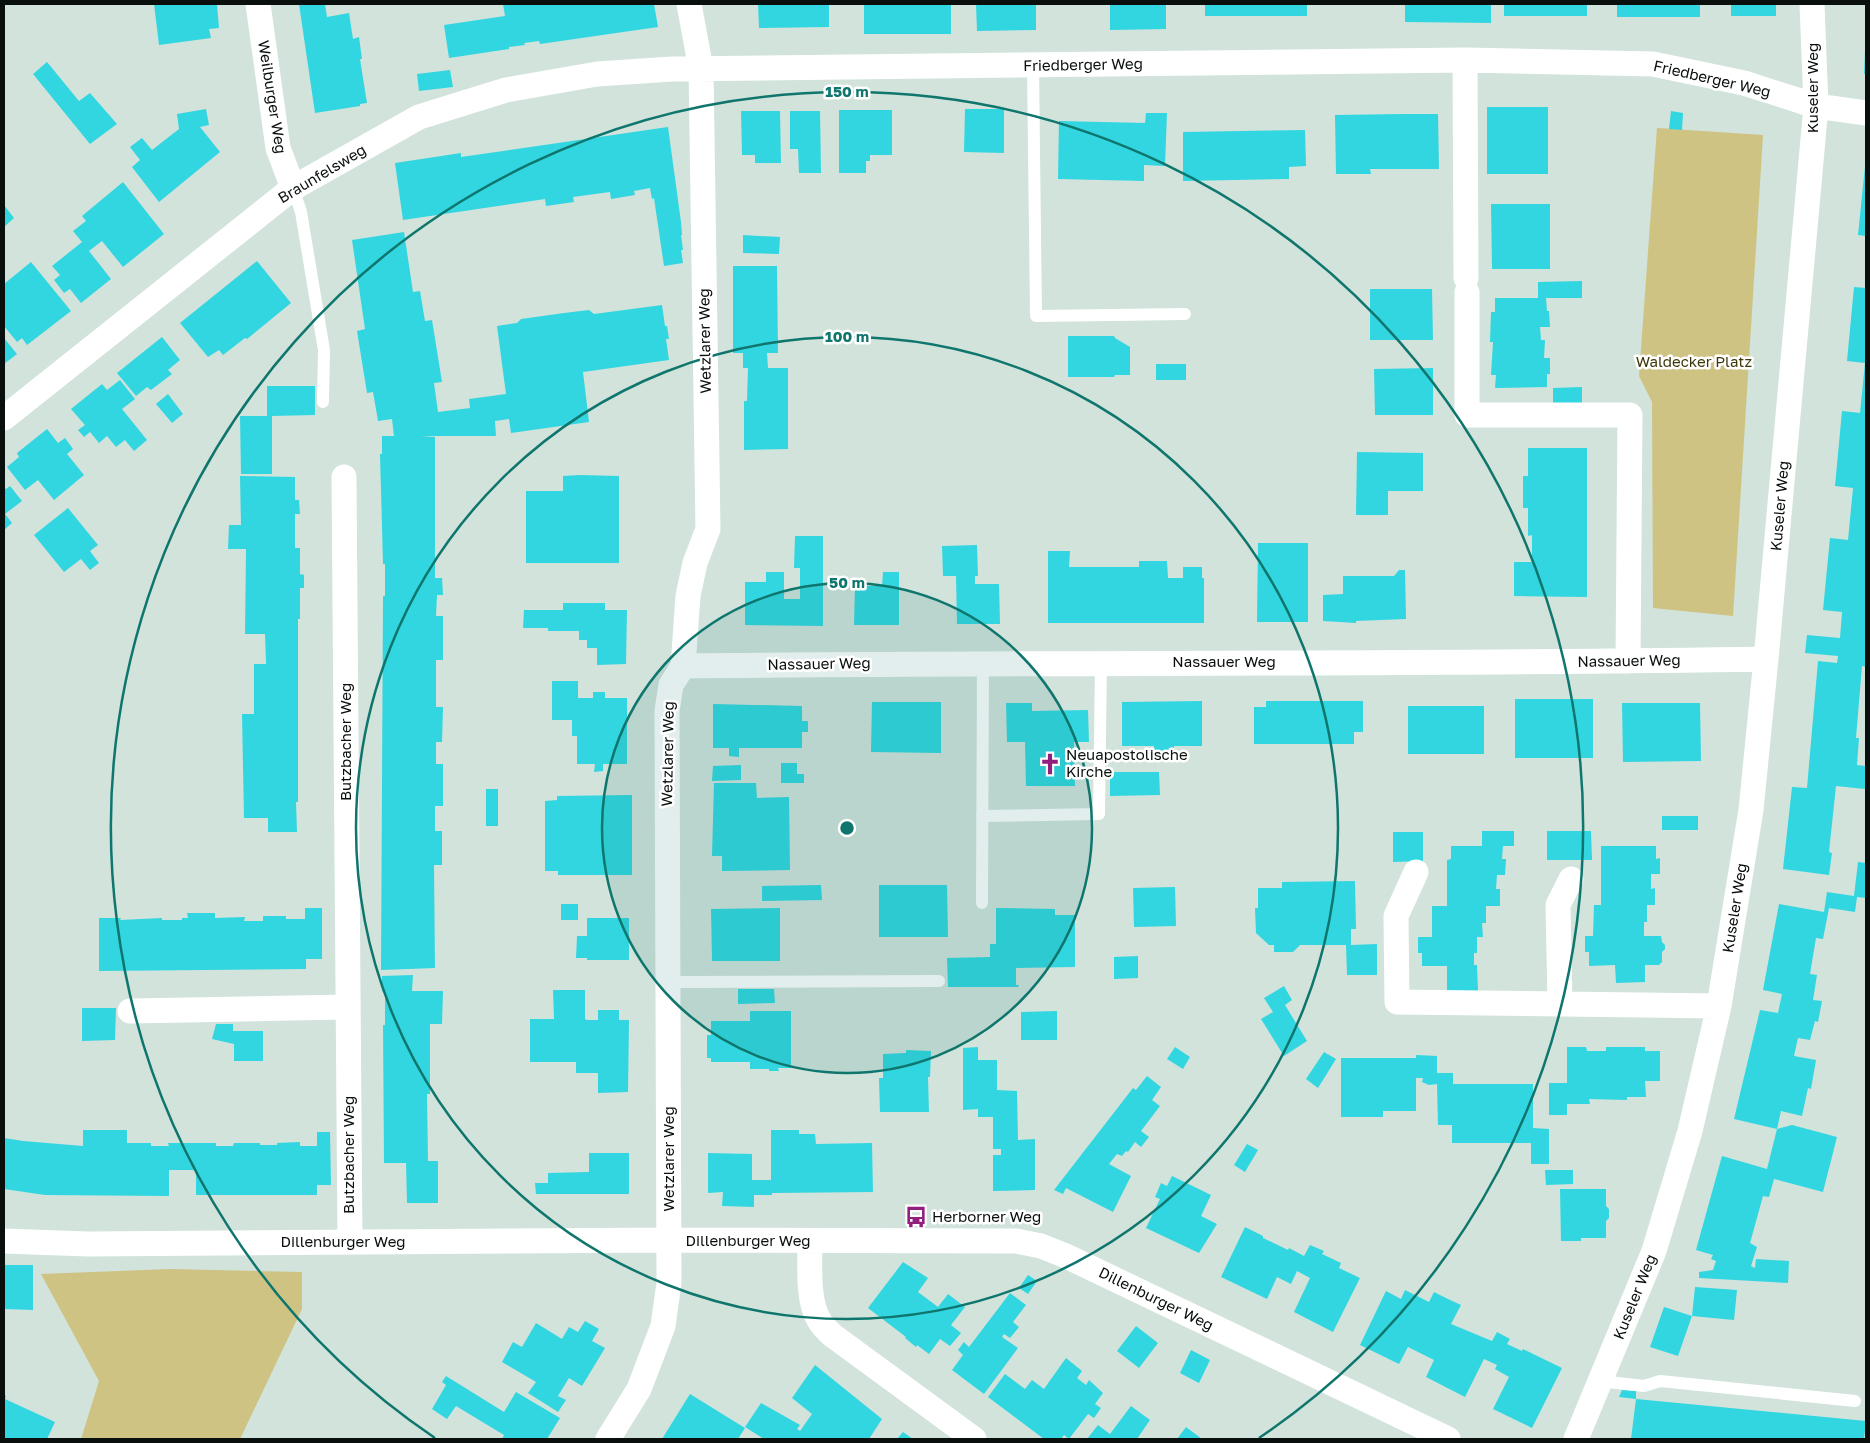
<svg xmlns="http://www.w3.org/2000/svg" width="1870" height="1443" font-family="'Golos Text',sans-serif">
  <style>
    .green { fill: #cec382 }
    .building { fill: #32d6e0 }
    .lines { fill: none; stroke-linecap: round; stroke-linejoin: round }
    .service { stroke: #fff; stroke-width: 12 }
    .minor { stroke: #fff; stroke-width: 25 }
    .ring { fill: none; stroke: #0f766e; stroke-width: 2.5 }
    .labels { text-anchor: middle; stroke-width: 5; stroke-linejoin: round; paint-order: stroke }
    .street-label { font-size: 15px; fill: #090f0c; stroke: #fff }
    .park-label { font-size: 15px; fill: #3f380a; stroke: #fff }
    .poi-label { font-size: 15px; fill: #090f0c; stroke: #fff; text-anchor: start }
    .centre { fill: #0f766e; stroke: #fff; stroke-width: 2.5 }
    .ring-label { font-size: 15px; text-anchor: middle; font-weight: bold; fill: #0f766e; stroke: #fff; stroke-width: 5; stroke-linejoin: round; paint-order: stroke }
  </style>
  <rect width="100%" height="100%" fill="#d1e3db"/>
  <path class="green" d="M1657 128 1763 135 1733 616 1653 608 1652 402 1639 376Z
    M170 1269 302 1272V1309L240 1439H81L99 1381 41 1274Z"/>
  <path class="building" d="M154 4H217L219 28 209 29 211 38 159 45Z
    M299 4H325L327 17 349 13 353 39 359 37 362 59H360L367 103 360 104V106L315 113Z
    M503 4H654L658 27 540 44 539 41 524 43 525 45 509 47V49L449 58 444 25 505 16Z
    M758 4H829V27L759 28Z
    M864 4H951V34H864Z
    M976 4H1036V30L977 31Z
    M1110 4H1166V29L1110 30Z
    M1205 4H1307V16H1205Z
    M1405 4H1491V23L1405 22Z
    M1504 4H1587V16H1504Z
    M1617 4H1700V17H1617Z
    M1731 4H1776V16H1731Z
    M1865 51H1866V74H1864Z
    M47 62 79 101 90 93 117 124 90 144 33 74Z
    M450 70 453 87 419 91 417 74Z
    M1487 107H1548V174H1487Z
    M206 109 209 125 200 127 220 152 159 202 132 167 140 160 130 147 142 138 152 150 179 129 177 114Z
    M965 109H1004V153L964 152Z
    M839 110H892V155H870V161H866V173H839Z
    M741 111H780L781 163H755V155H742Z
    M790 111H820L821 173H799L798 149H790Z
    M1671 111 1683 113 1682 130 1669 129Z
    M1146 113H1167L1165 166 1144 165V181L1058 179 1059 121 1145 123Z
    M1404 114H1438L1439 169H1370L1371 174H1336L1335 115Z
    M668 127 681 222 682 235H681L683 250H681L683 263 664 266 654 198 652 199 650 188 634 191 635 195 611 199 610 192 573 197 574 202 546 206 545 199 403 220 395 163 461 153V157Z
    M1305 130 1306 166 1289 167V179L1183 181V132Z
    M1865 166H1866V236L1858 235Z
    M123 182 164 234 123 267 102 241 89 251 111 279 81 303 70 289 64 293 54 280 60 275 52 266 82 242 73 231 86 221 82 216Z
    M1491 204H1550V269H1492Z
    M4 205 14 218 4 227Z
    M404 232 413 292 420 291 425 321 432 320 442 382 434 383 438 412 470 408 469 399 506 394 497 326 517 323 521 319 564 313 589 310 594 314 662 305 665 326H667L669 339H666L669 360 583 372 589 422 511 433 509 419 495 421 496 436H421L435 437V578H442L443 595H437L436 616H443V660H436V707H443L442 742H436V764H443V806H435V831H442V865H434L435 968 381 970 383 596H385V564H383L380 454H382V436H394L392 419 378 421 373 392 367 393 357 331 365 329 352 240Z
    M743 235 780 237 779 254 743 253Z
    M257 261 291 303 247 339 245 338 223 355 219 350 208 357 180 323Z
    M31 262 71 311 27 345 22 338 17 342 4 326V284Z
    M733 266H777L778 353H767L768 368H788V449L744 450V401H747L748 368H743V353H733Z
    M1582 281V298H1546L1547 311H1549L1550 327H1540L1541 340H1545L1544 358H1550V374H1547V387L1495 388 1496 375H1491L1493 342H1490L1491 312H1495V298H1538V282Z
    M1854 287 1866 288V667L1862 666 1856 738H1859L1857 765 1866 766V777L1865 789 1836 786 1829 852 1832 853 1829 875 1783 869 1792 787 1807 788 1818 661 1837 663 1838 656 1805 653 1807 635 1840 638 1842 612 1823 610 1830 538 1848 540 1853 488 1835 486 1842 411 1860 413 1865 363 1847 361Z
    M1370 289H1432L1433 340H1370Z
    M1068 336H1114L1115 338 1130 347V375H1115L1114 377H1068Z
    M162 337 180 360 168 370 172 374 151 390 147 387 136 396 117 373Z
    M4 338 17 354 4 364Z
    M1156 364H1186V380H1156Z
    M1433 368V415H1375L1374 369Z
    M120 380 135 399 122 409 147 440 134 451 125 440 116 447 107 436 99 443 90 432 84 437 78 430 85 425 71 409 102 384 107 390Z
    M267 386H315V415L272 416V474H241L240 416H267Z
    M1582 387V404H1553V388Z
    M168 394 183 414 172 423 156 404Z
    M47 429 58 443 65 438 73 449 67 454 84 475 54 500 38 480 25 490 7 467 19 457 17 453Z
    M1528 448H1587V597L1514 596V562H1532V535L1528 536V508H1523V476H1528Z
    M1357 452 1423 453V491H1388V515H1356Z
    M580 475 619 476V563H526V491H563V476Z
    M240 476 295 477V500H299L300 514H295V548H300V574L304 575V588H300V619H298V802H296L297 832H268V818H244L242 714H254V664H266V662L265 634H245L246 549H228L229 525H241Z
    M10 486 22 501 5 514 12 523 4 530V487L6 489Z
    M68 508 98 545 90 551 99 563 90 570 81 559 64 572 34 535Z
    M795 536H823V626L745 625V582H766V572H784V599H800V568H794Z
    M1258 543H1308V622H1257Z
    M977 545 978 576H975V584H999L1000 624H957L956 576H943L942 546Z
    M1048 551H1070L1069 567H1139V561H1167L1168 578H1183V567H1202V578H1204V623H1048Z
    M1399 570H1405L1406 619 1356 621V623L1323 621V595L1343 594V576H1394Z
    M883 572H899V625H854L855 586H882Z
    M563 603H605V610H627L626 664 597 665V648H587V640H579V631H548V628H523L524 610H563Z
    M552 681H578V698H593V692H605V698H627V764H603V771L594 772 595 764H577V736H572V720H552Z
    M1515 699H1593V758H1515Z
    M1202 701V746H1174V757H1155L1154 746H1122V702Z
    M1266 701H1363V732H1354V744H1254V707H1266Z
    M872 702H941V753L871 752Z
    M1006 703H1032V711L1088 710 1089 742H1074L1075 786H1026L1025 742H1007Z
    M1622 703H1700L1701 761 1623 762Z
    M713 704 802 706V721H808V732H802V748H739V757L729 756V748H713Z
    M1408 706H1484V754H1408Z
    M781 763H797V774H804V783H781Z
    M741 765V780L712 781 713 766Z
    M1110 772H1159L1160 795 1110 796Z
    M714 783H756L757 798 789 797 790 870 722 871V856H712Z
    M486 789H498V826H486Z
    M632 795V875H558V871H545V801L557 800V796Z
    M1662 816H1698V830H1662Z
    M1482 831H1514V846H1503L1502 859H1506L1505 875H1497L1496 889H1500V906H1486V923H1482L1483 937H1477V953H1474V965H1477L1478 991 1447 992V966H1422V953H1418V937H1432V906H1447V860L1451 859V846H1482Z
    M1547 831H1591L1592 860H1547Z
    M1393 832H1423V861L1393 862Z
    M1601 846H1656V859L1660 858V874H1651V889L1655 888V905H1647V922H1644V936H1661L1662 942 1665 945V949L1662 952V962L1659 965H1645V982L1616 983 1615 965 1589 966V952H1585V936H1593L1594 905H1601Z
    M1858 862 1866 863V898L1857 897 1855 912 1829 908 1823 939 1816 938 1810 974 1817 975 1813 1000 1822 1001 1818 1022 1815 1021 1810 1040 1798 1038 1794 1056 1816 1060 1811 1089 1808 1088 1802 1116 1781 1111 1777 1129 1734 1119 1760 1010 1778 1013 1782 994 1763 990 1779 904 1824 912 1827 892 1854 896Z
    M1355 881 1356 929H1351V945L1377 944V975H1347L1346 945H1300L1293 952H1274V945H1269L1256 933 1255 908H1258V888H1282V882Z
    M821 885 822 900 762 901V886Z
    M879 885H947L948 937H879Z
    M1175 887 1176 926 1134 927 1133 888Z
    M561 904H578V920H561Z
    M305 908H322V959H306V969L99 971V918H121L120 920 162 918V920H182V918H188L187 913H215V918L245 917 244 921H263V916H286V919H305Z
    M780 908V961H712L711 909Z
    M996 908 1055 909V915H1075V967L1016 968V985H1019L1018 987H948L947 958 990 957V944H996Z
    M587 918H629V960H587V958H576L577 936H587Z
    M1138 956V978L1114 979V957Z
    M413 975 412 991H443L442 1024H430V1094H427L428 1161H438V1203H407L406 1163H384L383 1025H385V991H382V976Z
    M1284 986 1292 1000 1285 1005 1307 1041 1284 1056 1261 1019 1273 1012 1264 998Z
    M738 989H774L775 1003 738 1004Z
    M553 990H585V1019L587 1020H598V1010H619V1020H629L628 1092 598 1093V1073H576V1062H530V1019H554Z
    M82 1008H116L115 1040 82 1041Z
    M750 1011H791V1068H778L779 1071H769V1069H750V1062H711V1058H707V1035H711V1021H750Z
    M1057 1011V1040H1021V1012Z
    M216 1024H233V1031H263V1061H234V1044L212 1039Z
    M978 1047V1060H997V1090L1017 1091 1018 1140 1035 1139V1190L993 1191V1155H1001V1149H993V1117H978V1109L963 1110V1048Z
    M1175 1047 1190 1057 1183 1069 1167 1059Z
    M1567 1047H1586L1587 1051H1606V1047H1645V1051H1660V1081H1645L1646 1097H1627V1100L1589 1099 1590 1104H1567V1115H1549V1083H1567Z
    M906 1050 931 1051 930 1077H928L929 1112H880L879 1078H883V1054L906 1053Z
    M1324 1052 1336 1059 1318 1088 1306 1079Z
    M1416 1055 1437 1056V1073H1453V1084H1533V1128L1549 1129V1164H1531V1143H1452V1125H1438L1437 1084 1429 1085 1422 1082 1423 1078H1416V1111H1383V1117H1341V1058H1416Z
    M1147 1076 1161 1087 1152 1100 1160 1106 1141 1131 1149 1137 1141 1147 1135 1142 1128 1152 1126 1151 1122 1156 1117 1154 1109 1164 1131 1176 1113 1212 1066 1188 1063 1194 1054 1190 1133 1088 1136 1090Z
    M1792 1125 1837 1137 1823 1192 1774 1179 1769 1197 1763 1196 1750 1243 1757 1247 1751 1266 1755 1268 1756 1259 1789 1261 1788 1283 1699 1278V1272L1713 1270 1716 1261 1711 1259 1713 1255 1696 1250 1722 1156 1767 1169 1777 1129Z
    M83 1130H127V1143H151V1146H169L168 1143H216V1146H233L234 1143H260V1145H277V1143L300 1142V1146H317V1132H330L331 1185H317V1195H196V1170H169V1196L45 1195 4 1189V1138L23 1141 83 1146Z
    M771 1130H799V1134H815L816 1144 872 1143 873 1192 772 1193V1195H754V1207L722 1206 723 1192 708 1193V1153L752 1154V1180H771Z
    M1247 1144 1258 1150 1245 1172 1234 1165Z
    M589 1153H629V1194H536L535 1183H548V1173L589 1172Z
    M1545 1170H1573V1184L1546 1185Z
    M1172 1176 1211 1195 1201 1216 1217 1224 1199 1253 1146 1228 1160 1199 1155 1197 1161 1183 1167 1186Z
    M1560 1189H1606V1206L1609 1209V1218L1606 1221V1238H1581V1241H1561Z
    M1245 1227 1263 1236V1238L1288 1250 1289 1248 1304 1256 1310 1245 1324 1251 1322 1254 1341 1263 1339 1268 1360 1278 1333 1332 1294 1312 1310 1278 1297 1271 1291 1284 1277 1277 1267 1299 1221 1277Z
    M903 1262 928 1278 918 1292 938 1307 948 1294 965 1307 951 1325 961 1333 950 1346 940 1339 929 1354 917 1345 916 1347 905 1338 906 1337 868 1308Z
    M4 1265H33V1310L4 1309Z
    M1028 1275 1037 1281 1028 1294 1019 1288Z
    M1695 1287 1737 1290 1734 1320 1692 1316Z
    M1405 1290 1429 1302 1434 1292 1448 1299 1461 1305 1451 1324 1492 1341 1497 1332 1510 1339 1507 1344 1522 1351 1523 1349 1562 1368 1532 1428 1493 1409 1509 1377 1495 1369 1497 1365 1484 1359 1465 1397 1426 1377 1434 1360 1408 1347 1399 1364 1360 1345 1386 1291 1401 1299Z
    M1010 1293 1026 1305 1013 1322 1019 1327 1010 1338 1004 1334 1002 1337 1018 1348 984 1394 952 1370 963 1355 958 1350 964 1342 969 1347Z
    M1664 1307 1692 1316 1678 1356 1650 1347Z
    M585 1321 599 1329 592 1341 605 1348 582 1386 569 1378 558 1396 566 1400 558 1412 528 1393 536 1382 502 1362 513 1342 522 1347 536 1323 562 1339 569 1327 578 1332Z
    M1136 1326 1158 1343 1139 1368 1117 1351Z
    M1191 1350 1210 1360 1199 1383 1180 1373Z
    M1066 1358 1082 1371 1077 1378 1086 1385 1089 1380 1103 1393 1095 1404 1101 1408 1094 1418 1088 1414 1069 1439 1064 1435 1061 1439H1044L988 1397 1005 1374 1025 1389 1032 1380 1044 1389Z
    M815 1365 882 1419 869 1439H764L745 1427 761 1403 800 1425 797 1429 800 1431 812 1414 792 1398Z
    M446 1376 504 1412 516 1392 560 1418 547 1439H502L504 1435 456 1406 447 1419 432 1409 446 1385 442 1382Z
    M1622 1390 1636 1391V1399L1866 1421 1864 1439H1631L1636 1399 1619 1397Z
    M4 1394 6 1396 5 1399 55 1422 47 1439H4Z
    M690 1394 745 1428 738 1439H662Z
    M1131 1406 1150 1420 1137 1439H1087L1098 1425 1110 1434Z
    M1186 1427 1202 1439H1177Z
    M903 1432 913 1439H897Z"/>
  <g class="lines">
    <path class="service" d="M1033 65 1036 316 1185 314
      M293 188 301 212 324 350 323 402
      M982 816 1099 814 1101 663
      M982 903 983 663
      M668 982 939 981
      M1600 1381 1644 1386 1660 1381 1855 1401"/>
    <path class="minor" d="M258 4 278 148 293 188
      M1465 60 1466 278
      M1467 292V415H1630L1628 661
      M4 418 293 188 419 117 506 90 597 74 672 69 1465 60 1653 64 1744 83 1816 106 1866 113
      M344 477 350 1242
      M683 666C1044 662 1405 665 1766 659
      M1416 872 1396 916 1397 1002 1719 1006
      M1560 1003 1558 905 1571 879
      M130 1011 348 1007
      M4 1241 88 1244 670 1240 1016 1241 1041 1246 1066 1256 1448 1439
      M810 1241C810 1264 807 1300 819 1320 822 1326 828 1331 832 1335L974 1439
      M608 1439 639 1389 663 1326 669 1283 667 711 671 685 683 666 688 596 695 563 708 529 701 69 689 4
      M1576 1439 1654 1251 1690 1131 1719 1006 1751 810 1766 659 1816 106 1812 4"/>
  </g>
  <circle cx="847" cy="828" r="245" fill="#0f766e" fill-opacity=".12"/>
  <g class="ring">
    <circle cx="847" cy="828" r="245"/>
    <circle cx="847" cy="828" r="491"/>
    <path d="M435 1438A736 736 0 1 1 1259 1438"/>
  </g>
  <defs>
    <g id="church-bare" transform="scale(1.725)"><path d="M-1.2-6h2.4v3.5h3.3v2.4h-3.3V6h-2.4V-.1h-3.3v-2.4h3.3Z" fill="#921e7d" stroke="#fff" stroke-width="2.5" paint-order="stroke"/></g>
    <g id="bus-bare" transform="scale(1.725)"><path d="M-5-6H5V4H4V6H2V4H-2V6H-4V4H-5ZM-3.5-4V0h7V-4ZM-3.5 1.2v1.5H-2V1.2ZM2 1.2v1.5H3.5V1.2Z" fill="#921e7d" stroke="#fff" stroke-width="2.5" paint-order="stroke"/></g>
  </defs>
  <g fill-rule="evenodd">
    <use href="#church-bare" x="1050" y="764"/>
    <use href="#bus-bare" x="916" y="1217"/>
  </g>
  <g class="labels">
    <g class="street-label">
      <text transform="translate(1083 65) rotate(-1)" y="5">Friedberger Weg</text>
      <text transform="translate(1712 79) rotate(13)" y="5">Friedberger Weg</text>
      <text transform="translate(1813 88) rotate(-90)" y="5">Kuseler Weg</text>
      <text transform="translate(272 97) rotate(81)" y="5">Weilburger Weg</text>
      <text transform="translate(322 174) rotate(-31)" y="5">Braunfelsweg</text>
      <text transform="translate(705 341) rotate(-91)" y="5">Wetzlarer Weg</text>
      <text transform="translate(1780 506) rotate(-85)" y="5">Kuseler Weg</text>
      <text transform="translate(1629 661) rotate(-1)" y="5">Nassauer Weg</text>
      <text x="1224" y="667">Nassauer Weg</text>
      <text transform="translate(819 664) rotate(-1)" y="5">Nassauer Weg</text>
      <text transform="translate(346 742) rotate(-90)" y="5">Butzbacher Weg</text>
      <text transform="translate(668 754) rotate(-89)" y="5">Wetzlarer Weg</text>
      <text transform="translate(1735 908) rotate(-81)" y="5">Kuseler Weg</text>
      <text transform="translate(349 1155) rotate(-90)" y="5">Butzbacher Weg</text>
      <text transform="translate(669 1159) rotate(-90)" y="5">Wetzlarer Weg</text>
      <text x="748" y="1246">Dillenburger Weg</text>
      <text x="343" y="1247">Dillenburger Weg</text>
      <text transform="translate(1635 1297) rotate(-68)" y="5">Kuseler Weg</text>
      <text transform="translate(1156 1299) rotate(26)" y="5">Dillenburger Weg</text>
    </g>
    <g class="park-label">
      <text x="1694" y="367">Waldecker Platz</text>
    </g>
    <g class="poi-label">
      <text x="1066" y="760">Neuapostolische<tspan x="1066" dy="17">Kirche</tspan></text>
      <text x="932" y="1222">Herborner Weg</text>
    </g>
  </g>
  <circle cx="847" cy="828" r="8" class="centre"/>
  <g class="ring-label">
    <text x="847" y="97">150 m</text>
    <text x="847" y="342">100 m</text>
    <text x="847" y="588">50 m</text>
  </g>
  <rect width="1870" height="1443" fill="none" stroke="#090f0c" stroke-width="10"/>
</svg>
